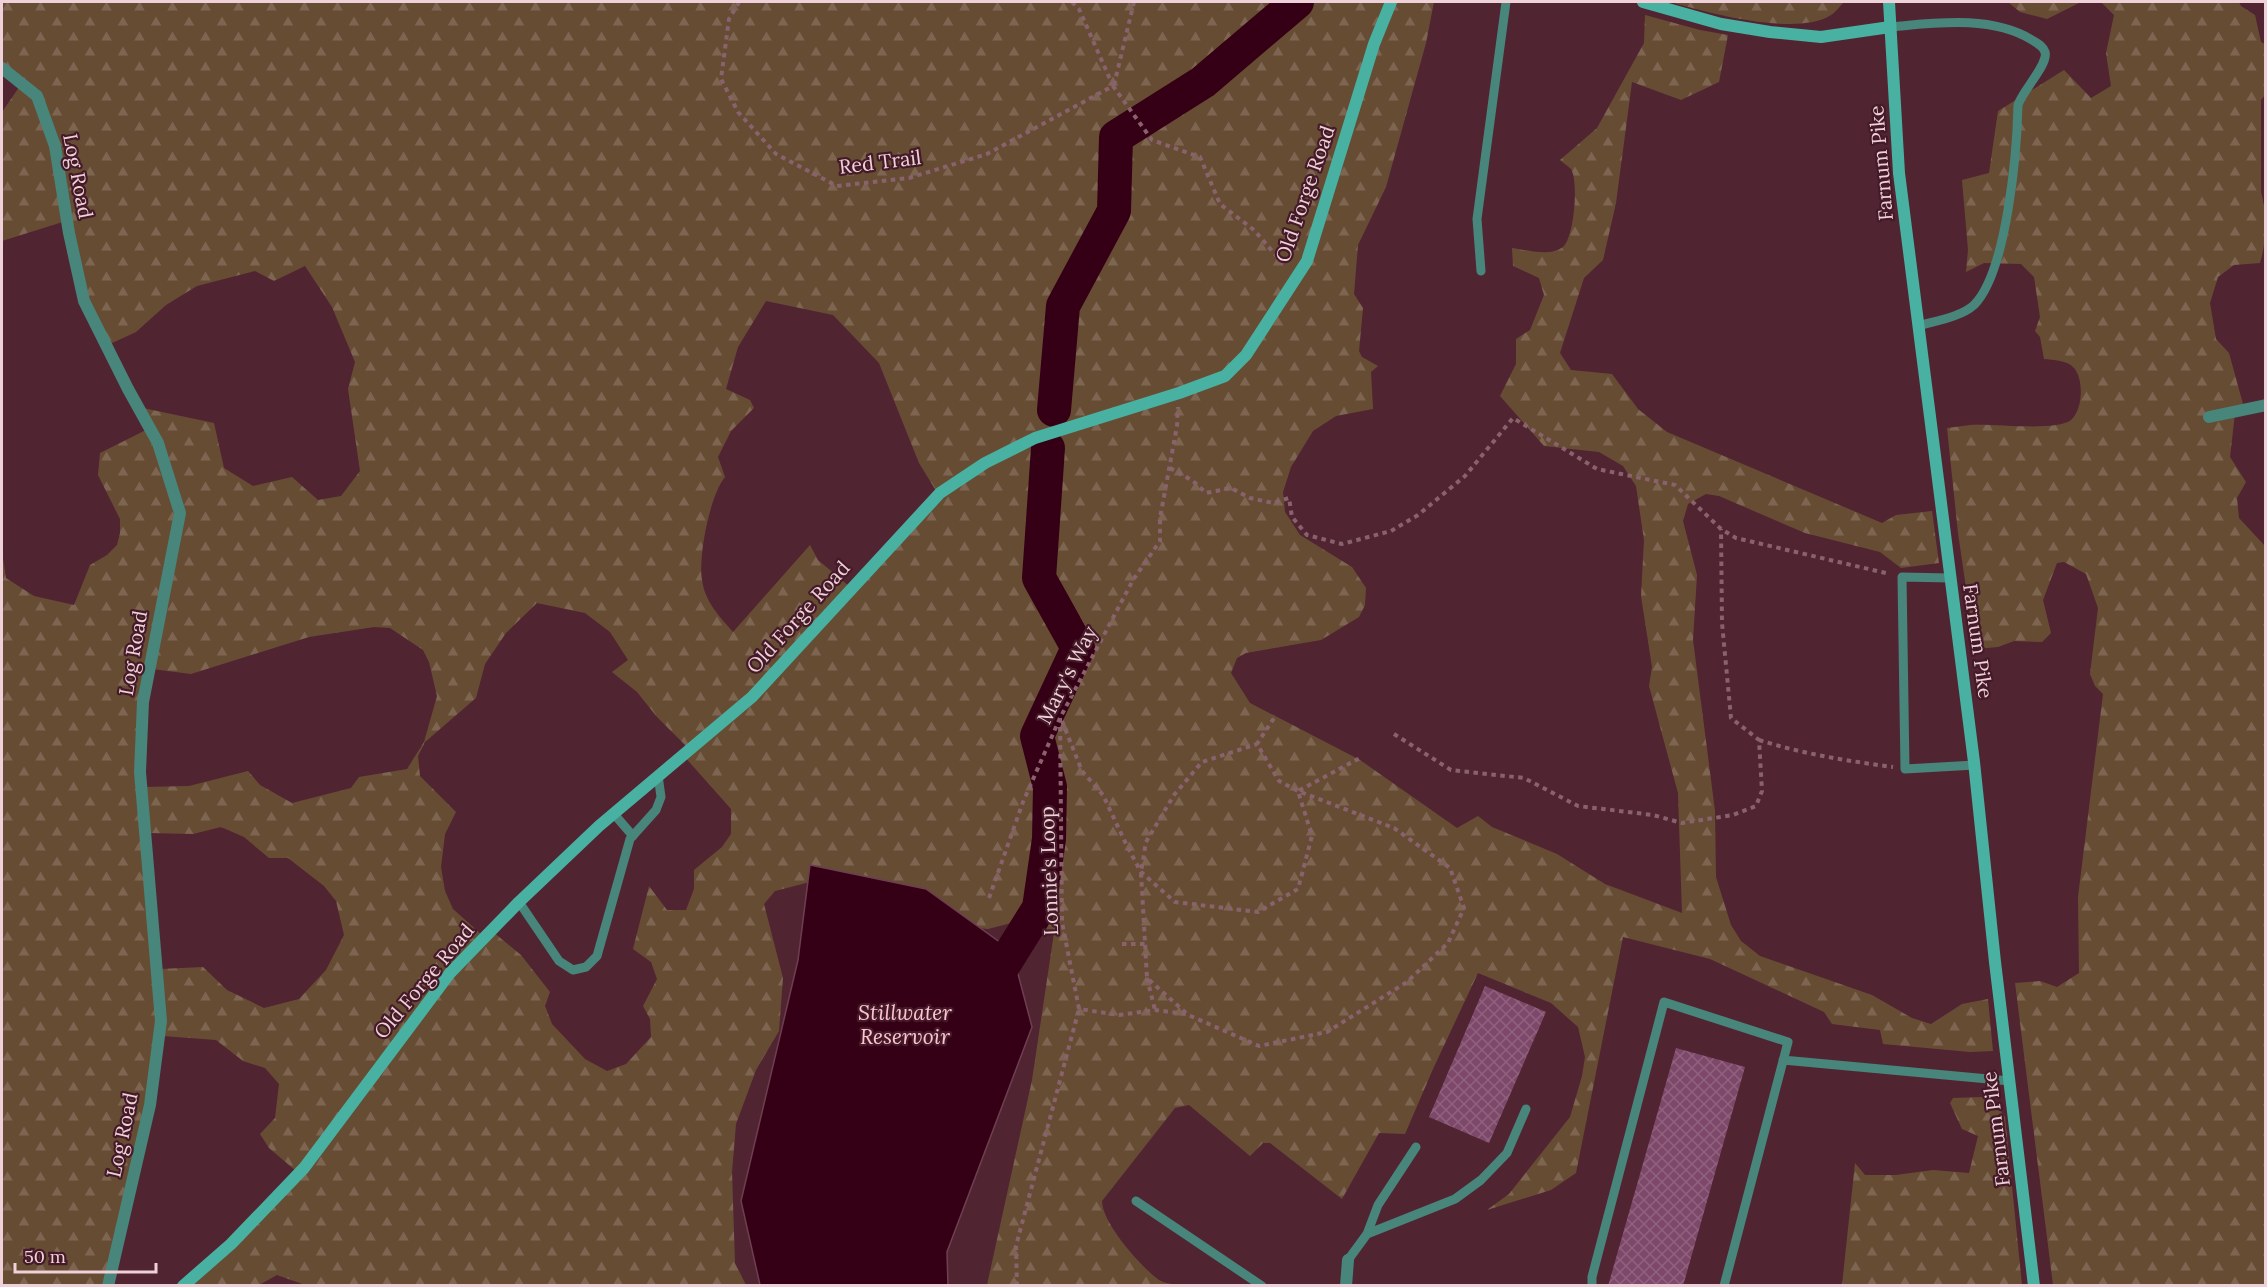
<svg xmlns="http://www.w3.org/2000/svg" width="2267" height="1287" font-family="Lora,serif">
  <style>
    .forest { fill: url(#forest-firs); fill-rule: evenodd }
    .water { fill: #350015; stroke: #6d3f50; stroke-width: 1.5 }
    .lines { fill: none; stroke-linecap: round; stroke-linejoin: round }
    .river { stroke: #350015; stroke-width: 34 }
    .building { fill: url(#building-cross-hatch) }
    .path { stroke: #89626d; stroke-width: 4; stroke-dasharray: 4.5 4.5; stroke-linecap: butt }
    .lane { stroke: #48857b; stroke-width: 9 }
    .street { stroke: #48857b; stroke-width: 12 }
    .secondary { stroke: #48b1a2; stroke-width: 12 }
    .labels { text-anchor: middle; stroke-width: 4.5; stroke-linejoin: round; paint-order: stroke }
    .street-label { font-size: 20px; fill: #efd2d9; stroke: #451a28 }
    .water-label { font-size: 21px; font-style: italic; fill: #fdc3d1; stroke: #451a28 }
  </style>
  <defs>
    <pattern id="forest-firs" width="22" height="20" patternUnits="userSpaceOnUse" patternTransform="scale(1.5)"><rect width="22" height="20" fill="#674c34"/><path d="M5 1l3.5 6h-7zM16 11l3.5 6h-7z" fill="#7d6551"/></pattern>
    <pattern id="building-cross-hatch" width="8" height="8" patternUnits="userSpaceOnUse" patternTransform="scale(1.5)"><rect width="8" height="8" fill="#7d4869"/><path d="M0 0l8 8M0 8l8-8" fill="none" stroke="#90627e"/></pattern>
  </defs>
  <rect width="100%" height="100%" fill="#512432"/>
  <path class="forest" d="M2 2H1434L1426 43 1386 187 1358 245 1354 294 1363 308 1359 351 1362 357 1378 366 1371 372 1373 409 1336 416 1313 431 1291 467 1283 492 1285 512 1300 535 1352 567 1366 588 1365 605 1359 617 1321 640 1246 653 1237 658 1231 673 1250 703 1360 760 1457 828 1478 816 1492 827 1557 854 1605 884 1682 913 1678 793 1649 686 1652 667 1641 596 1644 540 1636 486 1623 466 1599 452 1544 446 1500 396 1516 364V339L1530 330 1544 295 1539 278 1513 266 1512 248C1526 250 1550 257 1563 247 1574 238 1579 182 1571 169 1568 166 1563 163 1560 160L1597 128 1644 43 1645 15 1700 30 1728 35 1719 82 1681 100 1632 82 1616 203 1603 260 1584 278 1560 353 1571 370 1612 374 1638 409 1667 432 1882 523 1896 515 1932 511 1939 563 1901 568 1880 552 1805 533 1719 496 1706 494 1688 504 1683 521 1697 575 1693 640 1715 811 1716 877 1731 925 1741 941 1760 956 1872 995 1912 1018 1931 1024 1962 1004 1988 999 1993 1051 1970 1052 1883 1044 1880 1030 1832 1024 1824 1012 1710 959 1623 937 1576 1173 1551 1190 1487 1210 1509 1194 1570 1117 1582 1076 1585 1057 1578 1027 1551 1003 1478 973 1433 1069 1405 1134 1379 1133 1342 1199 1270 1143H1263L1250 1156 1189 1105 1175 1108 1102 1201C1102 1223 1141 1267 1159 1280 1164 1283 1172 1284 1177 1285H987L1032 1080 1054 933 1015 922 988 929 966 927 810 882 775 891 764 904 783 978 779 1031 756 1070 736 1124 732 1172 735 1263 746 1285 308 1286 277 1275 259 1285H180L259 1212 296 1171 269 1148 260 1134 275 1118 279 1084 265 1068 243 1061 216 1040 163 1036 107 1285H2V552L6 578 34 596 74 605 90 565 107 555 117 545 120 533V519L98 475 100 453 152 427 143 408 214 423 224 468 253 486 292 477 318 500 341 496 360 471 348 389 355 362 332 307 305 266 274 281 255 271 197 286 166 305 136 332 110 344 83 296 69 220 2 241V112L22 83 2 66ZM766 301 833 315 879 363 919 463 938 494 850 587 818 560 810 545 733 632C720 617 705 602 702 580 698 556 710 495 725 477L718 457 731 431 754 408 750 400 726 389 738 347ZM537 603 585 613 610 632 628 660 612 672 637 692 657 717 686 746 683 755 731 809V834L722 847 694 870V889L686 910H667L649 886 633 949 651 962 657 979 643 1006 650 1019 651 1037 626 1064 607 1071 585 1059 552 1024 545 1006 550 992 521 955 492 931 482 935 453 909 445 891 441 867 445 834 456 812 420 776 418 756 425 742 476 698 485 664 506 633ZM374 627 390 628 423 650 429 662 437 696 424 742 407 769 359 777 351 788 292 803 260 785 248 771 189 786 144 787 149 671 152 669 191 674 309 637ZM221 827 244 837 269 858H288L324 886 336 901 344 935 326 970 299 999 264 1008 227 990 203 967 160 969 148 833 193 834Z
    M1671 2H1844C1840 6 1836 12 1831 15 1797 37 1708 13 1671 2Z
    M2008 2H2081L2047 19 2020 12Z
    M2101 2H2239L2241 6 2255 15 2261 42 2265 44V95L2261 100V192C2267 215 2267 240 2260 263L2234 265 2218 277 2210 303 2216 339 2229 353 2243 404 2235 413 2230 457 2246 482 2237 498 2239 518 2265 546V1285H2053L2015 983 2040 981 2057 987 2079 973 2078 897 2103 694 2095 686 2090 674 2098 608 2086 574 2064 562 2057 563 2043 600 2051 633 2042 642 2014 641 1998 647 1975 649 1958 533 1947 428C1955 427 1963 426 1970 425 1992 423 2056 432 2071 420 2083 410 2084 379 2074 368 2067 360 2054 360 2044 359L2040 337 2035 331 2040 317 2034 277 2021 264 1984 263 1966 272 1968 250 1962 180 1989 173 1998 111 2064 70 2091 98 2111 86 2106 53 2114 15Z
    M1982 1097 1994 1102 2005 1117 2022 1285H1842L1855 1163 1865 1175H1896L1933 1170 1969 1173 1978 1136 1962 1129 1950 1103 1953 1098Z"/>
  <path class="water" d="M810 865 926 889 1012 951 1032 1027 947 1252 948 1285H760L741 1201 798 960Z"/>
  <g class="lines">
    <path class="river" d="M1054 410 1063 306 1114 211 1116 137 1203 82 1297 2
      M988 990 1039 908 1049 839 1050 787 1037 736 1078 648 1039 578 1048 448"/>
  </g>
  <path class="building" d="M1485 986 1546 1012 1489 1143 1429 1117Z
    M1676 1048 1745 1067 1683 1286H1608Z"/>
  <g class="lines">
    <path class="path" d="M739 2 729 19 721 79 738 112 776 154 837 186 909 178 987 154 1113 86 1152 140 1200 157 1220 204 1254 230 1286 267
      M1072 2 1079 9 1113 86
      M1114 85 1134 2
      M1170 468 1193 481 1206 493 1231 488 1250 498 1273 503 1289 498 1292 517 1307 535 1342 544 1391 531 1418 515 1465 476 1513 418 1597 469 1675 485 1721 529 1736 538 1890 574
      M1060 718 1062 922 1079 1009 1119 1015 1155 1010 1186 1014 1259 1046 1327 1032 1407 982 1448 943 1464 908 1450 868 1394 828 1298 791 1279 781 1257 744 1274 718
      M1062 721 1082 771 1103 795 1127 846 1141 872 1175 902 1258 912 1298 889 1312 836 1298 791 1360 758
      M1394 734 1451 770 1524 778 1578 806 1653 815 1682 823 1733 815 1756 806 1762 791 1759 740 1731 718 1722 623 1721 529
      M1759 740C1803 754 1848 761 1893 767
      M989 898 1023 802 1060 718 1133 580 1160 541V518L1177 426 1178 407
      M1122 944H1145
      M1147 978 1155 1010
      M1186 1013 1147 978 1141 872 1146 842 1174 795 1202 762 1257 744
      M1017 1286 1016 1246 1079 1009"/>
    <path class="lane" d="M1890 27C1935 23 1991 15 2032 40 2037 43 2043 46 2045 52 2049 64 2022 91 2018 105 2017 151 2007 272 1974 305 1961 317 1935 321 1918 326
      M1481 271 1477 219 1506 2
      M1950 578 1902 577 1905 769 1975 765
      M614 814 633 836
      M519 902 559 961 573 970 586 967 597 956 630 839 656 810 661 797 658 775
      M1783 1060 2010 1081
      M1136 1201 1262 1286
      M1367 1234 1378 1205 1416 1147
      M1348 1260 1367 1234 1455 1199 1481 1180 1507 1153 1526 1109
      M1592 1286V1277L1664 1002 1788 1042 1724 1286"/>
    <path class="street" d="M2 68 37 96 55 146 69 233 84 301 128 389 158 443 180 513 143 702 140 772 161 1021 150 1105 108 1286
      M2209 417 2266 405
      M1346 1286 1348 1260"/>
    <path class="secondary" d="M1643 2 1721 24 1770 32 1821 37 1890 27
      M1889 2 1899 173 1974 762 1995 962 2034 1286
      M183 1286 231 1244 304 1168 450 973 519 902 599 826 752 697 940 493 985 463 1035 438 1179 393 1225 376 1246 355 1307 261 1374 44 1391 2"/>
  </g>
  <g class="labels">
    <g class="street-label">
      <text transform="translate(880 162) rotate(-7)" y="7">Red Trail</text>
      <text transform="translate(1881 163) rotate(-95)" y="7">Farnum Pike</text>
      <text transform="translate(78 176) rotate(79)" y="7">Log Road</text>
      <text transform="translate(1305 194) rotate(-71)" y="7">Old Forge Road</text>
      <text transform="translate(798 617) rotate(-48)" y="7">Old Forge Road</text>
      <text transform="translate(1978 641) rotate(82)" y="7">Farnum Pike</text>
      <text transform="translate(133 653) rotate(-80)" y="7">Log Road</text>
      <text transform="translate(1067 675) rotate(-63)" y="7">Mary's Way</text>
      <text transform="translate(1049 871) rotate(-92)" y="7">Lonnie's Loop</text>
      <text transform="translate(424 981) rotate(-50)" y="7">Old Forge Road</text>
      <text transform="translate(1996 1129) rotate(-97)" y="7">Farnum Pike</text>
      <text transform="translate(122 1135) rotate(-78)" y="7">Log Road</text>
    </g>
    <g class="water-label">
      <text x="905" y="1020">Stillwater<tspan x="905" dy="24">Reservoir</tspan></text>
    </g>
  </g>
  <rect width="2267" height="1287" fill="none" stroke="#efd2d9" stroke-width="6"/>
  <path d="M15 1263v9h141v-9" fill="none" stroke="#efd2d9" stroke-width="3"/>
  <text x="24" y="1263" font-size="18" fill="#efd2d9" stroke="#451a28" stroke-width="4.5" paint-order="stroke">50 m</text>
</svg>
